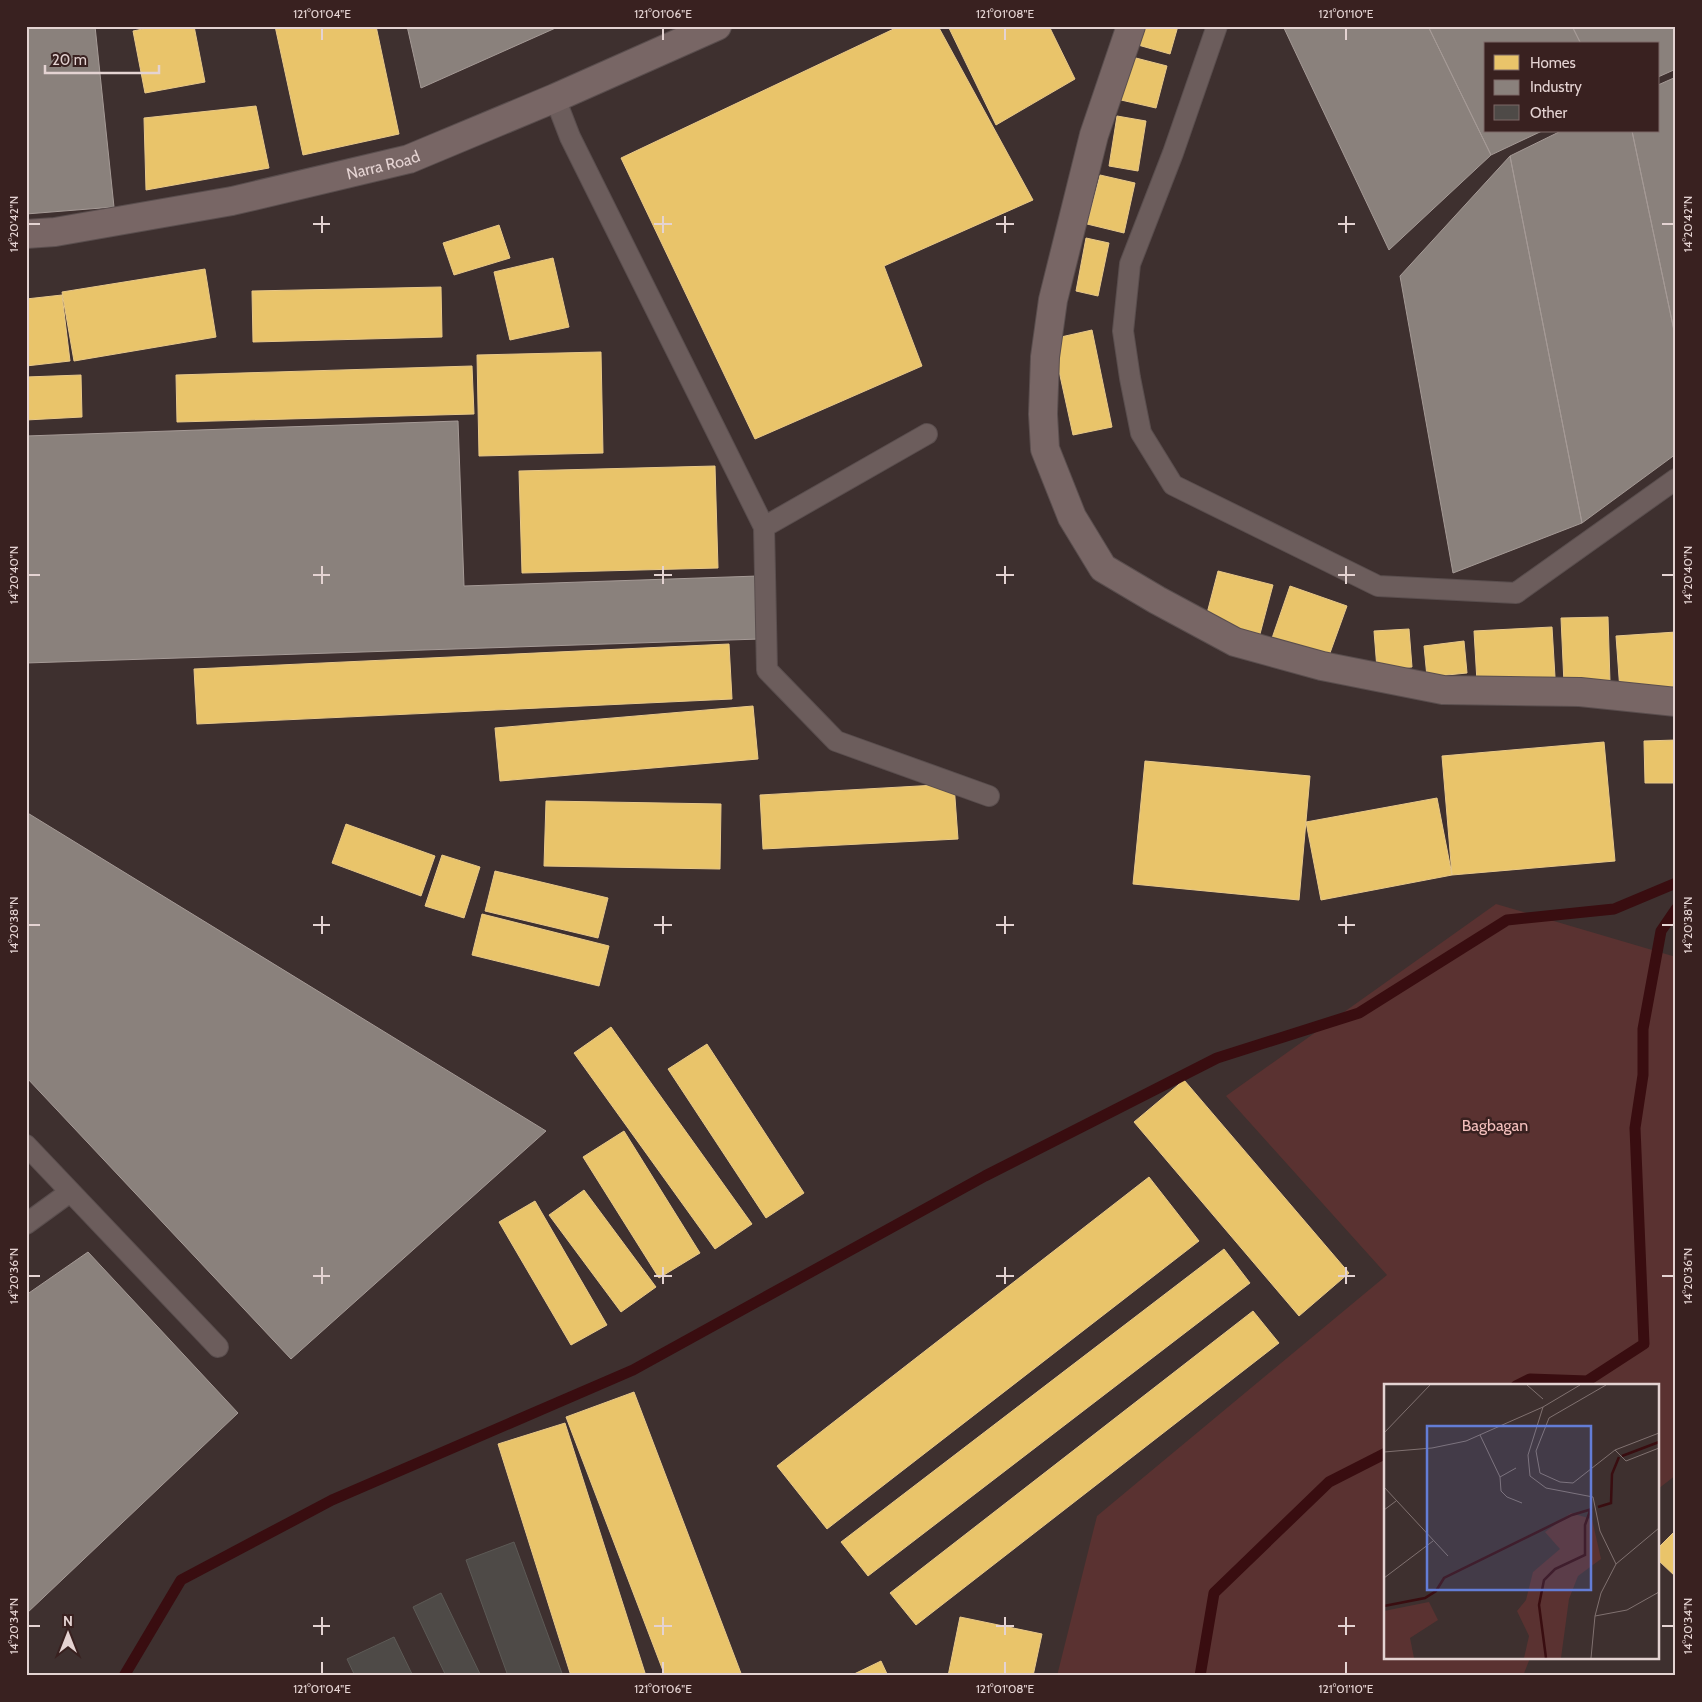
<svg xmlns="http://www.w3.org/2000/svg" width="1702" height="1702" font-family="Cabin,sans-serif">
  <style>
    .green { fill: #5a3231 }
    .homes { fill: #e9c46a; stroke: #e8c889 }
    .industry { fill: #8a817c; stroke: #a59a96 }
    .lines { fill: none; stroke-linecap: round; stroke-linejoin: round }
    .stream { stroke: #390d10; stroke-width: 11 }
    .building { fill: #4e4a47; stroke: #5d5a56 }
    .lane-casing { stroke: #5a4e4e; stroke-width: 22 }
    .secondary-casing { stroke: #5a4e4e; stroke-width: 30 }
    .lane { stroke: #6c5d5c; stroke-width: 20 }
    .secondary { stroke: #786665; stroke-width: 28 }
    .ticks { fill: none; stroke: #e4d3d2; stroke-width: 2 }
    .labels { text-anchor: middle; stroke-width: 5; stroke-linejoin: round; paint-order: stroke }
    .street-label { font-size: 16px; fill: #e4d3d2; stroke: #392120 }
    .park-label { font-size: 16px; fill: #f4c0bd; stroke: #392120 }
    .inset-river { fill: none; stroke: #390d10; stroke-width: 2.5 }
    .inset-road { fill: none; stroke: #807170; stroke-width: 1 }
    .view { fill: #637dd6; fill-opacity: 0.15; stroke: #637dd6; stroke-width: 2.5 }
    .inset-edge { fill: none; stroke: #e4d3d2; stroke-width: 2.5 }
    .neatline { fill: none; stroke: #e4d3d2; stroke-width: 2 }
    .ticks-label { font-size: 12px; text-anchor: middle; fill: #e4d3d2 }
  </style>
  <rect width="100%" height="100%" fill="#3e302f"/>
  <path class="green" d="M1496 904 1676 957V1475L1658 1489V1386H1386V1658H1530L1523 1676H1057L1097 1516 1387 1275 1226 1096Z"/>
  <path class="homes" d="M157 26H194L205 82 145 93 133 31Z
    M275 26H376L399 134 303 155Z
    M900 26H938L1033 200 884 266 922 366 755 439 621 158Z
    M948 26H1049L1075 79 996 125Z
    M1144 26H1178L1170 54 1138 45Z
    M1132 57 1167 66 1156 108 1121 100Z
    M256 106 269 168 146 190 144 118Z
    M1117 116 1146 121 1138 171 1109 166Z
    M1100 175 1135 183 1124 233 1087 224Z
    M499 225 510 258 454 275 443 243Z
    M1086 238 1109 243 1098 296 1076 291Z
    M553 258 569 327 510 340 494 272Z
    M205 269 216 337 74 361 62 292Z
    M441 287 442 337 253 342 252 291Z
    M62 295 70 361 26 366V299Z
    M1092 330 1112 427 1073 435 1052 339Z
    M601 352 603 453 479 456 477 355Z
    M472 366 474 414 177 422 176 375Z
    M81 375 82 417 26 420V377Z
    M715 466 718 568 522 573 519 471Z
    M1218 571 1273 585 1260 634 1205 621Z
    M1290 586 1347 606 1326 664 1270 644Z
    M1608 617 1610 682 1564 684 1561 618Z
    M1552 627 1555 677 1477 682 1474 631Z
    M1409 629 1412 667 1377 669 1374 631Z
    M1676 632V686L1620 691 1616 636Z
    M1464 641 1467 673 1427 677 1424 646Z
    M729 644 732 699 197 724 194 669Z
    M753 706 758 759 500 781 495 728Z
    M1676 740V783H1645L1644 741Z
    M1604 742 1615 861 1452 875 1442 756Z
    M1145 761 1310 776 1299 900 1133 884Z
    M954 784 958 839 763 849 760 795Z
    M1437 798 1452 875 1321 900 1306 822Z
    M546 801 721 804 720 869 544 866Z
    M346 824 435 856 421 896 332 863Z
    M442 855 480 867 464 918 425 906Z
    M495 871 608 898 598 938 485 911Z
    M482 914 609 946 599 986 472 955Z
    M611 1027 752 1224 715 1249 574 1053Z
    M707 1044 804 1193 766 1218 668 1069Z
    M1184 1080 1349 1273 1299 1316 1134 1122Z
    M624 1131 700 1253 659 1278 583 1157Z
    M1149 1177 1199 1241 827 1529 777 1466Z
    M584 1190 656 1287 621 1312 549 1215Z
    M535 1201 607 1325 571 1345 499 1222Z
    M1224 1249 1250 1283 868 1576 841 1542Z
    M1253 1311 1279 1343 916 1625 890 1593Z
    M634 1392 742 1676H665L566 1417Z
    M565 1423 646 1676H571L498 1444Z
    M1676 1530V1577L1658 1560V1548Z
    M960 1617 1042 1634 1033 1676H948Z
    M881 1661 888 1676H850Z"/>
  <path class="industry" d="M95 26 114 207 26 214V27Z
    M407 26H560L421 88Z
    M1283 26H1428L1491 155 1389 250Z
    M1428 26H1572L1581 44H1486V131H1542L1491 155Z
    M1572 26H1676V69L1658 77V44H1581Z
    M1676 77V340L1632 131H1658V85Z
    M1561 131H1632L1676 340V454L1582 523 1510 156Z
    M1510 156 1582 523 1453 573 1400 276Z
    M458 421 464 586 758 576 760 639 26 663V436Z
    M26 812 546 1131 291 1359 26 1077Z
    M88 1252 238 1413 26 1614V1295Z"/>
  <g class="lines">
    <path class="stream" d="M1516 1386 1530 1379 1587 1381 1644 1344 1635 1128 1643 1075V1029L1661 931 1676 909
      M124 1676 181 1580 332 1500 633 1370 985 1176 1217 1058 1359 1013 1507 920 1614 909 1676 883
      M1200 1676 1214 1593 1329 1482 1386 1453"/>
  </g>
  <path class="building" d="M514 1542 563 1676H508L466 1560Z
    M441 1593 481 1676H446L413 1607Z
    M394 1637 413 1676H355L347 1659Z"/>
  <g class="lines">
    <g class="lane-casing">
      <path id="lane" d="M1217 26 1173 153 1130 264 1123 331 1130 378 1141 433 1173 485 1378 586 1516 593 1676 479
        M555 98 570 137 764 527 927 434
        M764 527 767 670 836 741 989 796
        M26 1145 218 1347
        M26 1224 70 1192"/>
    </g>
    <g class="secondary-casing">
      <g id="secondary">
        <path d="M1131 26 1094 135 1053 300 1045 357 1043 414 1045 449 1072 517 1103 568 1157 600 1235 642 1322 666 1443 690 1580 692 1676 702"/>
        <path id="s1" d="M26 234 55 232 232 201 409 159 555 98 717 26"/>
      </g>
    </g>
    <use href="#lane" class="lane"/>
    <use href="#secondary" class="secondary"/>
  </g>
  <path class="ticks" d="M322 28V40M663 28V40M1005 28V40M1346 28V40M322 216V233M663 216V233M1005 216V233M1346 216V233M28 224H40M313 224H330M654 224H672M996 224H1014M1338 224H1355M1662 224H1674M322 566V584M663 566V584M1005 566V584M1346 566V584M28 575H40M313 575H330M654 575H672M996 575H1014M1338 575H1355M1662 575H1674M322 916V934M663 916V934M1005 916V934M1346 916V934M28 925H40M313 925H330M654 925H672M996 925H1014M1338 925H1355M1662 925H1674M322 1267V1284M663 1267V1284M1005 1267V1284M1346 1267V1284M28 1276H40M313 1276H330M654 1276H672M996 1276H1014M1338 1276H1355M1662 1276H1674M322 1617V1635M663 1617V1635M1005 1617V1635M1346 1617V1635M28 1626H40M313 1626H330M654 1626H672M996 1626H1014M1338 1626H1355M1662 1626H1674M322 1662V1674M663 1662V1674M1005 1662V1674M1346 1662V1674"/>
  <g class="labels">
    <g class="street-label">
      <text dy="6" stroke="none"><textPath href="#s1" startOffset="364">Narra Road</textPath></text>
    </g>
    <g class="park-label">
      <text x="1495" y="1131">Bagbagan</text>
    </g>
  </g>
  <g transform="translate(1384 1384)">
    <rect width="275" height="275" fill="#3e302f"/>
    <path d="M187 129 208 135 217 175 194 192 185 215 177 274H140L145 252 133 227 142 216 149 188 176 165 161 148ZM45 218 54 236 26 254 30 274H0V227Z" fill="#5a3231"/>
    <path class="inset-river" d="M238 72 275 58M214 123 227 119 228 90 235 73M0 222 41 214 52 207 60 194 188 131 208 125M162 274 155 221 160 196 171 185 201 171V141L206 127"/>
    <path class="inset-road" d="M143 1 159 15M222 1 165 34 152 67 156 89 176 98 189 99 231 66 275 49M159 23 144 71 146 92 162 104 209 113 216 147 232 180 217 209 211 232 207 274M0 49 46 1M96 51 116 93 132 84M231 66 242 77 275 64M0 68 48 64 82 57 159 23 196 1M116 93 117 107 123 113 138 119M0 103 64 172M0 126 12 117M232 180 275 144M0 194 49 157M211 232 243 226 275 208"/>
    <path class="view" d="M43 42H207V206H43Z"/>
    <rect width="275" height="275" class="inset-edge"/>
  </g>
  <rect width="1702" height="1702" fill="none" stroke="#392120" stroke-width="55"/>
  <rect x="1484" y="42" width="175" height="90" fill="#392120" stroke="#7d6867"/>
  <rect x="1494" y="55" width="25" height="15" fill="#e9c46a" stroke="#7d6867"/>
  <text x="1530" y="68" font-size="15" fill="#e4d3d2">Homes</text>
  <rect x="1494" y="80" width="25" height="15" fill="#8a817c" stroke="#7d6867"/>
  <text x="1530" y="92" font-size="15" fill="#e4d3d2">Industry</text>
  <rect x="1494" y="105" width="25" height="15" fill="#4e4a47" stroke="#7d6867"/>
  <text x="1530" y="118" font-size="15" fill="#e4d3d2">Other</text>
  <g transform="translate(68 1634)" stroke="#392120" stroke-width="4" paint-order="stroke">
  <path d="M0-4L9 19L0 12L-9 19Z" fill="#e4d3d2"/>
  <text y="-8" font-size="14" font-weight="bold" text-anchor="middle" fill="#e4d3d2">N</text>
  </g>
  <path d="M45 65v8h114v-8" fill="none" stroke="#e4d3d2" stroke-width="2.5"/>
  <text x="52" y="65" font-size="15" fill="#e4d3d2" stroke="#392120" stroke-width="4" paint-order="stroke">20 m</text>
  <rect x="28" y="28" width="1646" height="1646" class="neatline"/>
  <g class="ticks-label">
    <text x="322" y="18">121°01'04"E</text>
    <text x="663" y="18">121°01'06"E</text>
    <text x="1005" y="18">121°01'08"E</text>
    <text x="1346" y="18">121°01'10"E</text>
    <text transform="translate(14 224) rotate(-90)" y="4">14°20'42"N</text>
    <text transform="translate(1688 224) rotate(-90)" y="4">14°20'42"N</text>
    <text transform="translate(14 575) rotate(-90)" y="4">14°20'40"N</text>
    <text transform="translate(1688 575) rotate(-90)" y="4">14°20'40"N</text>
    <text transform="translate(14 925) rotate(-90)" y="4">14°20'38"N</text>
    <text transform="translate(1688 925) rotate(-90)" y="4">14°20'38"N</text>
    <text transform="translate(14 1276) rotate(-90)" y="4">14°20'36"N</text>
    <text transform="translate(1688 1276) rotate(-90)" y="4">14°20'36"N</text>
    <text transform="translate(14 1626) rotate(-90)" y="4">14°20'34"N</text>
    <text transform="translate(1688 1626) rotate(-90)" y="4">14°20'34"N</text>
    <text x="322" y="1693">121°01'04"E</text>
    <text x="663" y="1693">121°01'06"E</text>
    <text x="1005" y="1693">121°01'08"E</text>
    <text x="1346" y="1693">121°01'10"E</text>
  </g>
</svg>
